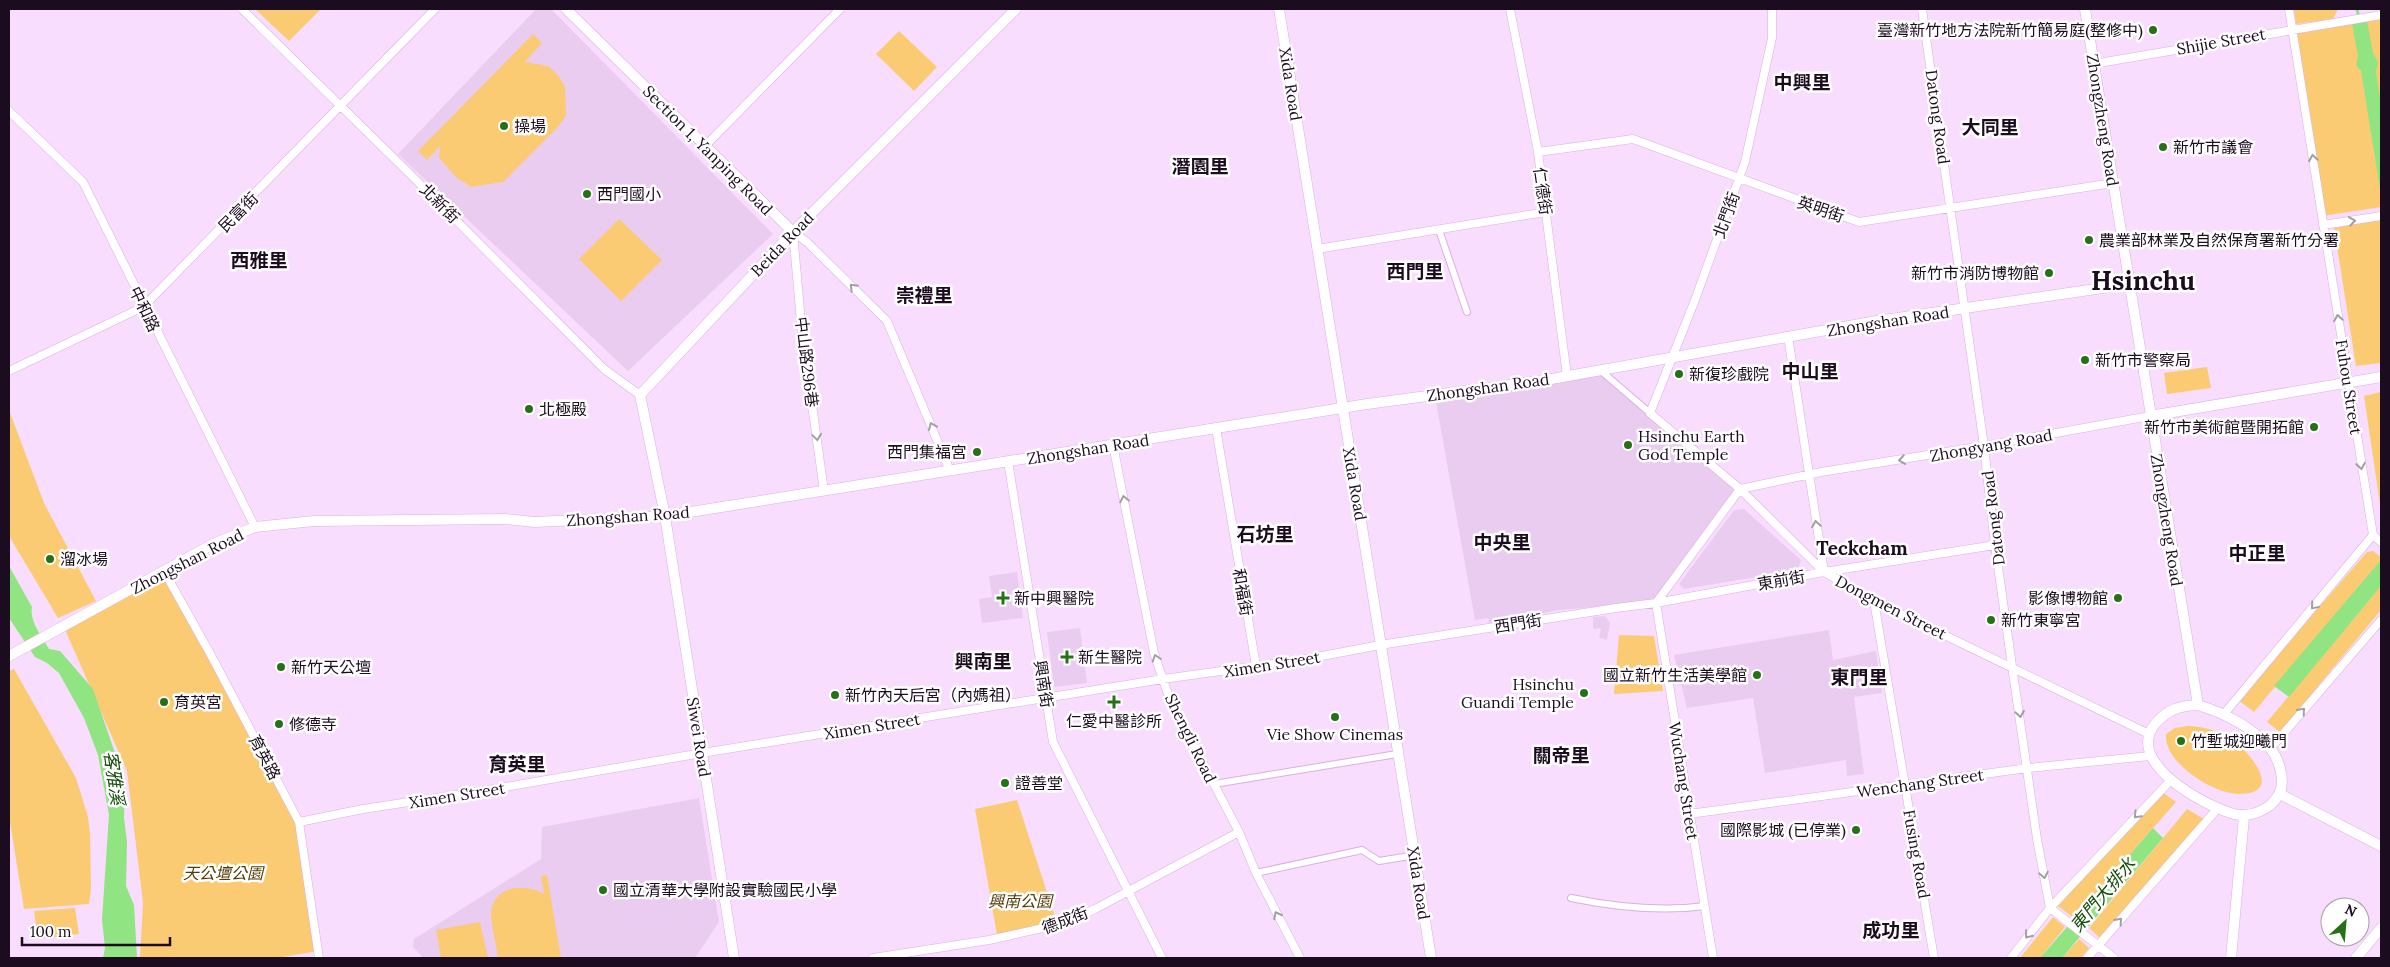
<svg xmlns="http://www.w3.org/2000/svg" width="2390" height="967" font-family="Lora,'Noto Sans TC',serif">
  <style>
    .built { fill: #eaccf0 }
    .green { fill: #fbcb74 }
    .water { fill: #90e482 }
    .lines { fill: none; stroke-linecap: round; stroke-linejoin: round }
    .stream { stroke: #90e482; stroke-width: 3 }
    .pedestrian-casing { stroke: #dbaee4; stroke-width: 8 }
    .minor-casing { stroke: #dbaee4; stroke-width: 9 }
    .tertiary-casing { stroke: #dbaee4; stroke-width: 11 }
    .pedestrian { stroke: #fff; stroke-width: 6 }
    .minor { stroke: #fff; stroke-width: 8 }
    .tertiary { stroke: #fff; stroke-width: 10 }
    .oneway { stroke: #a49ea5 }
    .poi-dot { fill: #257116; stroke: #fff; stroke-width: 2 }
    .labels { text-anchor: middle; stroke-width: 5; stroke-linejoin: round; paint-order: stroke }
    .poi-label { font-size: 16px; fill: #1c0c1f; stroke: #fff; text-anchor: start }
    .street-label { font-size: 16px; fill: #1c0c1f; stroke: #fff }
    .park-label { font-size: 16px; font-style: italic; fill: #553c06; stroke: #fff }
    .water-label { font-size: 18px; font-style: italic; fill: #174e0c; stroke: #fff }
    .quarter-label { font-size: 19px; font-weight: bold; fill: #1c0c1f; stroke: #fff }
    .town-label { font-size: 26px; font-weight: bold; fill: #1c0c1f; stroke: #fff }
  </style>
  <rect width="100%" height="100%" fill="#f9ddfe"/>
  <path class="built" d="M536 9H551L773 234 628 371 398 154Z
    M1600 370 1737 489 1656 602 1559 610 1489 624 1488 618 1475 620 1436 402 1449 400 1448 393Z
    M1744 509 1801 560 1798 570 1684 589 1679 584 1734 510Z
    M1017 572 1023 618 982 623 979 599 992 597 989 576Z
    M1605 616 1610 623 1607 640 1599 638 1601 628 1593 629V617Z
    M1080 628 1087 683 1054 687 1047 632Z
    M1829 630 1833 660 1876 651 1882 693 1854 697 1864 774 1847 776 1846 760 1765 773 1753 698 1687 708 1674 655Z
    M699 798 719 922 695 958H423L413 947 414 939 541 859 542 827Z"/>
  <path class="green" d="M255 9H321L289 41Z
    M2294 9H2338L2333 19 2296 24Z
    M2381 15V207L2322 216 2292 29Z
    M899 31 937 67 914 91 876 54Z
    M533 34 542 43 525 62 548 66 558 75 565 86 566 116 557 128 503 182 471 187 456 177 439 158 440 146 427 160 418 151Z
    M619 219 662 260 621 301 579 259Z
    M2381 219V363L2356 366 2334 228Z
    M2207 367 2211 388 2167 394 2164 373Z
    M2381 392V511L2364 396Z
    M9 410 44 503 96 601 58 618 9 536Z
    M2373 551 2381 557V560L2254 712 2238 700 2367 552Z
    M164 571 299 822 318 951 277 958H140L143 903 127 771 63 625Z
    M2381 586V610L2280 732 2267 722Z
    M1619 635 1654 636 1663 691 1614 694Z
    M14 669 76 778 88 817 90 833 91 889 89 904 24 909 9 816V671Z
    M2187 726C2209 726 2232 736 2247 753 2262 770 2274 794 2239 794 2213 794 2163 762 2166 734L2175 728Z
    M2162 792 2176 802 2074 918 2058 906Z
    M1017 800 1055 917 1046 923 997 935 975 809Z
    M2187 809 2204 819 2100 938 2089 928Z
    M547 875 561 958H498C496 944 492 930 491 916 490 886 524 882 544 894L541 876Z
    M75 908 79 934 38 939 34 911Z
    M2053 917 2065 927 2040 958H2020Z
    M480 922 488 958H441L436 930Z
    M2079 939 2089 948 2081 958H2062Z"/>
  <path class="water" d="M2367 21 2373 53 2378 62 2376 72 2381 104V195L2361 71 2356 65 2358 56 2352 23Z
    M2381 560V586L2289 697 2274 686Z
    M9 566 32 607C29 621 42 637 49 649L60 651 93 689 125 782 124 818 127 842 126 886 134 905 137 958H103L105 948 102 919 109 815 98 755 84 718 59 673 47 663 35 657 9 618Z
    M2153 828 2163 838 2062 958H2040Z"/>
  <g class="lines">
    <path class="stream" d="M2357 9 2359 18"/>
    <g class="pedestrian-casing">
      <path id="pedestrian" d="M1439 230 1467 312
        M1600 370 1650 413
        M1214 784 1397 754
        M1256 873 1362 850 1379 861 1416 855
        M1571 898C1615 907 1661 912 1705 906"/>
    </g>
    <g class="minor-casing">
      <path id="minor" d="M242 9 414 178 604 369 640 395
        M1510 9 1538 152 1567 376
        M1772 9V38L1745 162 1695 300 1650 413 1740 489 1824 572 1874 601 2149 734
        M1922 9 1984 446 1995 545 2012 666 2037 839 2050 908 2114 958
        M2093 64 2381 15
        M9 111 83 182 255 527
        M705 146 840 9
        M1538 152 1633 139 1859 222 2113 183
        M2323 225 2381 216
        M793 232 807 242 887 321 950 471
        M793 232 802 333 824 491
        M1317 249 1546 212
        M1788 336 1824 572
        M9 371 143 307 435 9
        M1216 428 1256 666
        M1113 445 1154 653 1170 700 1239 832 1256 873 1300 958
        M1008 461 1053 742 1162 958
        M2373 535 2381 542
        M164 571 212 657 299 822 319 958
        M1874 601 1934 958
        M1656 603 1740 489 1821 472 1984 446 2150 416
        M1656 603 1713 958
        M2224 714 2373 535 2289 9
        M2271 748 2381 620
        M1689 814 2028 768 2150 756
        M299 822 363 809 488 790 702 753 1163 679 1301 660 1380 645 1616 608 1656 603 1824 572 1995 545
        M873 958 989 940 1061 924 1095 909 1239 832
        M2011 958 2050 908 2171 780
        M2087 958 2218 808"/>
    </g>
    <g class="tertiary-casing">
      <path id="tertiary" d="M566 9 793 232
        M1279 9 1431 958
        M2085 9 2198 705
        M2150 416 2381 377
        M9 656 213 544 255 527 314 521 505 519 534 522 665 516 1367 404 1540 381 1877 321 2130 284
        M2198 705C2224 713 2252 727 2270 748 2279 758 2286 782 2279 794 2271 810 2250 818 2234 814 2204 806 2124 762 2155 724 2168 709 2179 706 2198 705Z
        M2280 794 2381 846
        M734 958 665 516 640 395 793 232 1016 9
        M2231 958 2244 817
        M2356 958 2381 928"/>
    </g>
    <use href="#pedestrian" class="pedestrian"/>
    <use href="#minor" class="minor"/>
    <use href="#tertiary" class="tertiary"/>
  </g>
  <defs><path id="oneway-chevron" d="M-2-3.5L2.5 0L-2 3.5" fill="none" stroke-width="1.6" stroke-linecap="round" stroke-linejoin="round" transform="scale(1.25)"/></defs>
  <g class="oneway">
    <use href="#oneway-chevron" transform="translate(2313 158) rotate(-99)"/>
    <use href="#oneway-chevron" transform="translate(2352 221) rotate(-9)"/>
    <use href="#oneway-chevron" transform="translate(853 287) rotate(-135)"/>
    <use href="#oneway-chevron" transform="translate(2338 318) rotate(-99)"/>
    <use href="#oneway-chevron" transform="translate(932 426) rotate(-113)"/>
    <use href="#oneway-chevron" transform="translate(817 437) rotate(82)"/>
    <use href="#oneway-chevron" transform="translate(1902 460) rotate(171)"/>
    <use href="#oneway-chevron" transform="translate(2361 466) rotate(81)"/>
    <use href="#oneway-chevron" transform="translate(1124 499) rotate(-102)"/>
    <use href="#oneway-chevron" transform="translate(1816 524) rotate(-99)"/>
    <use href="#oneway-chevron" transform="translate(2314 606) rotate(130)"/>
    <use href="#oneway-chevron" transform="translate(1156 658) rotate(-108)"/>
    <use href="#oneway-chevron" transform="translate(2302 711) rotate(-49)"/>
    <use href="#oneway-chevron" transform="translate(2020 714) rotate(81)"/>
    <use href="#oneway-chevron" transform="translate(2137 815) rotate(133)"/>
    <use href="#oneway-chevron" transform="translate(2044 875) rotate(79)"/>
    <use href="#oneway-chevron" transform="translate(1277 915) rotate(-117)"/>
    <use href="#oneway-chevron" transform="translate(2119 921) rotate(-48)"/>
    <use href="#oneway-chevron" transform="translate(2028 935) rotate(128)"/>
  </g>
  <g class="poi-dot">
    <circle cx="2153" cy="30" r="5"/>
    <circle cx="504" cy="126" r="5"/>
    <circle cx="2163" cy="147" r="5"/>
    <circle cx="587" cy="194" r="5"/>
    <circle cx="2089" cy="240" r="5"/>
    <circle cx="2049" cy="273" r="5"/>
    <circle cx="2085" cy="360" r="5"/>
    <circle cx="1679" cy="374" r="5"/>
    <circle cx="529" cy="409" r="5"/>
    <circle cx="2314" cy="427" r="5"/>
    <circle cx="1628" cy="445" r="5"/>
    <circle cx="977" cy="452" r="5"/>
    <circle cx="50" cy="559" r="5"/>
    <path d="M1000.5 590.5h5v5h5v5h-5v5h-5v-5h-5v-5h5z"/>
    <circle cx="2118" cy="598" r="5"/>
    <circle cx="1991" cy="620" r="5"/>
    <path d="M1064.5 649.5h5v5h5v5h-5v5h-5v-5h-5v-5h5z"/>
    <circle cx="281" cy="667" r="5"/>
    <circle cx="1757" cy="675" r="5"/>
    <circle cx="1584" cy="693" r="5"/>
    <circle cx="835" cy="695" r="5"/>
    <circle cx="164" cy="702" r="5"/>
    <path d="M1111.5 694.5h5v5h5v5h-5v5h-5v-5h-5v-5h5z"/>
    <circle cx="1335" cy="717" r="5"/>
    <circle cx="279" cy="724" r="5"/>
    <circle cx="2181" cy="741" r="5"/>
    <circle cx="1005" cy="783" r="5"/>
    <circle cx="1856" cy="830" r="5"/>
    <circle cx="603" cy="890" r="5"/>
  </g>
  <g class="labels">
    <g class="poi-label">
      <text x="2143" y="36" text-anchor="end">臺灣新竹地方法院新竹簡易庭(整修中)</text>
      <text x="514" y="132">操場</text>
      <text x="2173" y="153">新竹市議會</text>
      <text x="597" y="200">西門國小</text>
      <text x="2099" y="246">農業部林業及自然保育署新竹分署</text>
      <text x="2039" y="279" text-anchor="end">新竹市消防博物館</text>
      <text x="2095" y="366">新竹市警察局</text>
      <text x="1689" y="380">新復珍戲院</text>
      <text x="539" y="415">北極殿</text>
      <text x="2304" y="433" text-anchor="end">新竹市美術館暨開拓館</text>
      <text x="1638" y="442">Hsinchu Earth<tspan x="1638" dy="18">God Temple</tspan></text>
      <text x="967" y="458" text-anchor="end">西門集福宮</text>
      <text x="60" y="565">溜冰場</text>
      <text x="1014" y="604">新中興醫院</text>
      <text x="2108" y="604" text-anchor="end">影像博物館</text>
      <text x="2001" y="626">新竹東寧宮</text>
      <text x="1078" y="663">新生醫院</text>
      <text x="291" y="673">新竹天公壇</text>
      <text x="1747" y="681" text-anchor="end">國立新竹生活美學館</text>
      <text x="1574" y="690" text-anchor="end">Hsinchu<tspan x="1574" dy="18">Guandi Temple</tspan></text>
      <text x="845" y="701">新竹內天后宮（內媽祖）</text>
      <text x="174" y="708">育英宮</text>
      <text x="1114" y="727" text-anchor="middle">仁愛中醫診所</text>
      <text x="289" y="730">修德寺</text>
      <text x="1335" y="740" text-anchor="middle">Vie Show Cinemas</text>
      <text x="2191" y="747">竹塹城迎曦門</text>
      <text x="1015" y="789">證善堂</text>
      <text x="1846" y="836" text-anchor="end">國際影城 (已停業)</text>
      <text x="613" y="896">國立清華大學附設實驗國民小學</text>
    </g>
    <g class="street-label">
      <text transform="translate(2221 41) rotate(-10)" y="6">Shijie Street</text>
      <text transform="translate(1291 84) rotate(81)" y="6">Xida Road</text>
      <text transform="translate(1938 117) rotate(82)" y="6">Datong Road</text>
      <text transform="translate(2103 120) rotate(81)" y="6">Zhongzheng Road</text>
      <text transform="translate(708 150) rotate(45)" y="6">Section 1, Yanping Road</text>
      <text transform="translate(1543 191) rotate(82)" y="6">仁德街</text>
      <text transform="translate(440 203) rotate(45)" y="6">北新街</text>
      <text transform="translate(1821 209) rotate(19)" y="6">英明街</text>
      <text transform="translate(238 212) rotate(-45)" y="6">民富街</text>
      <text transform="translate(1726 215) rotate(-70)" y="6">北門街</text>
      <text transform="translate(782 244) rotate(-46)" y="6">Beida Road</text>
      <text transform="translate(145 309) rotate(64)" y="6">中和路</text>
      <text transform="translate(1888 321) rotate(-9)" y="6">Zhongshan Road</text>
      <text transform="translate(807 362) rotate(83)" y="6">中山路296巷</text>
      <text transform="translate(1488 387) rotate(-8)" y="6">Zhongshan Road</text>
      <text transform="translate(2349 387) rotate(81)" y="6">Fuhou Street</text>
      <text transform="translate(1991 445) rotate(-10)" y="6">Zhongyang Road</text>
      <text transform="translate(1088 449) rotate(-9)" y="6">Zhongshan Road</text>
      <text transform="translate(1355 484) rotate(80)" y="6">Xida Road</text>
      <text transform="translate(628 516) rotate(-4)" y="6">Zhongshan Road</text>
      <text transform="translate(1993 518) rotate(-97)" y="6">Datong Road</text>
      <text transform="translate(2167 520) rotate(81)" y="6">Zhongzheng Road</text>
      <text transform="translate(187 561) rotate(-27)" y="6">Zhongshan Road</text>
      <text transform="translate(1781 580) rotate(-10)" y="6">東前街</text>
      <text transform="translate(1243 592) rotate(80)" y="6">和福街</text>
      <text transform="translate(1891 607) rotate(27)" y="6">Dongmen Street</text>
      <text transform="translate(1518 623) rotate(-9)" y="6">西門街</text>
      <text transform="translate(1272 664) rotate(-9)" y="6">Ximen Street</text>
      <text transform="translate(1044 684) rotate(81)" y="6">興南街</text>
      <text transform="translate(872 726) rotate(-9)" y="6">Ximen Street</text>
      <text transform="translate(699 737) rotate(81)" y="6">Siwei Road</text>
      <text transform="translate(1191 738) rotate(64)" y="6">Shengli Road</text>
      <text transform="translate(265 757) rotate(62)" y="6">育英路</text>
      <text transform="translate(1684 781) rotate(81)" y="6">Wuchang Street</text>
      <text transform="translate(1920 783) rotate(-8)" y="6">Wenchang Street</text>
      <text transform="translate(457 795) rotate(-9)" y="6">Ximen Street</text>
      <text transform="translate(1917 854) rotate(80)" y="6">Fusing Road</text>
      <text transform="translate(1419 883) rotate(81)" y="6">Xida Road</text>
      <text transform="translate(1065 920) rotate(-21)" y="6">德成街</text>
    </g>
    <g class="park-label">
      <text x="223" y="879">天公壇公園</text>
      <text x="1020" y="907">興南公園</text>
    </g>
    <g class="water-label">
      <text transform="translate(114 778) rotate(82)" y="6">客雅溪</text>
      <text transform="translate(2103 895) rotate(-50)" y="6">東門大排水</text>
    </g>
    <g class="quarter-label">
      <text x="1802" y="89">中興里</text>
      <text x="1990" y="134">大同里</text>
      <text x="1200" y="173">潛園里</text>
      <text x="259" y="267">西雅里</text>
      <text x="1415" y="278">西門里</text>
      <text x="924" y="302">崇禮里</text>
      <text x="1810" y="378">中山里</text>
      <text x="1265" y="541">石坊里</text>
      <text x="1502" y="549">中央里</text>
      <text x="1862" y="555">Teckcham</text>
      <text x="2257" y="560">中正里</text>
      <text x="983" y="668">興南里</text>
      <text x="1859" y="684">東門里</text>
      <text x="1561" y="762">關帝里</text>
      <text x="517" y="771">育英里</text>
      <text x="1891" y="937">成功里</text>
    </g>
    <g class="town-label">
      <text x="2143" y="290">Hsinchu</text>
    </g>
  </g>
  <rect width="2390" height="967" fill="none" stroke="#1c0c1f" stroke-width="20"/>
  <g transform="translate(2345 922) rotate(26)"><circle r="24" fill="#ffffff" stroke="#a49ea5"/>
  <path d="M0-4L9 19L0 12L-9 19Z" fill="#257116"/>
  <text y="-8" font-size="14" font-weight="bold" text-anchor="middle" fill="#1c0c1f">N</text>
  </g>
  <path d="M22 937v8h148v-8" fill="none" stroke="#1c0c1f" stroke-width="2.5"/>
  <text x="30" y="937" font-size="15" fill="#1c0c1f" stroke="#ffffff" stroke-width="4" paint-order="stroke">100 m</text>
</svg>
